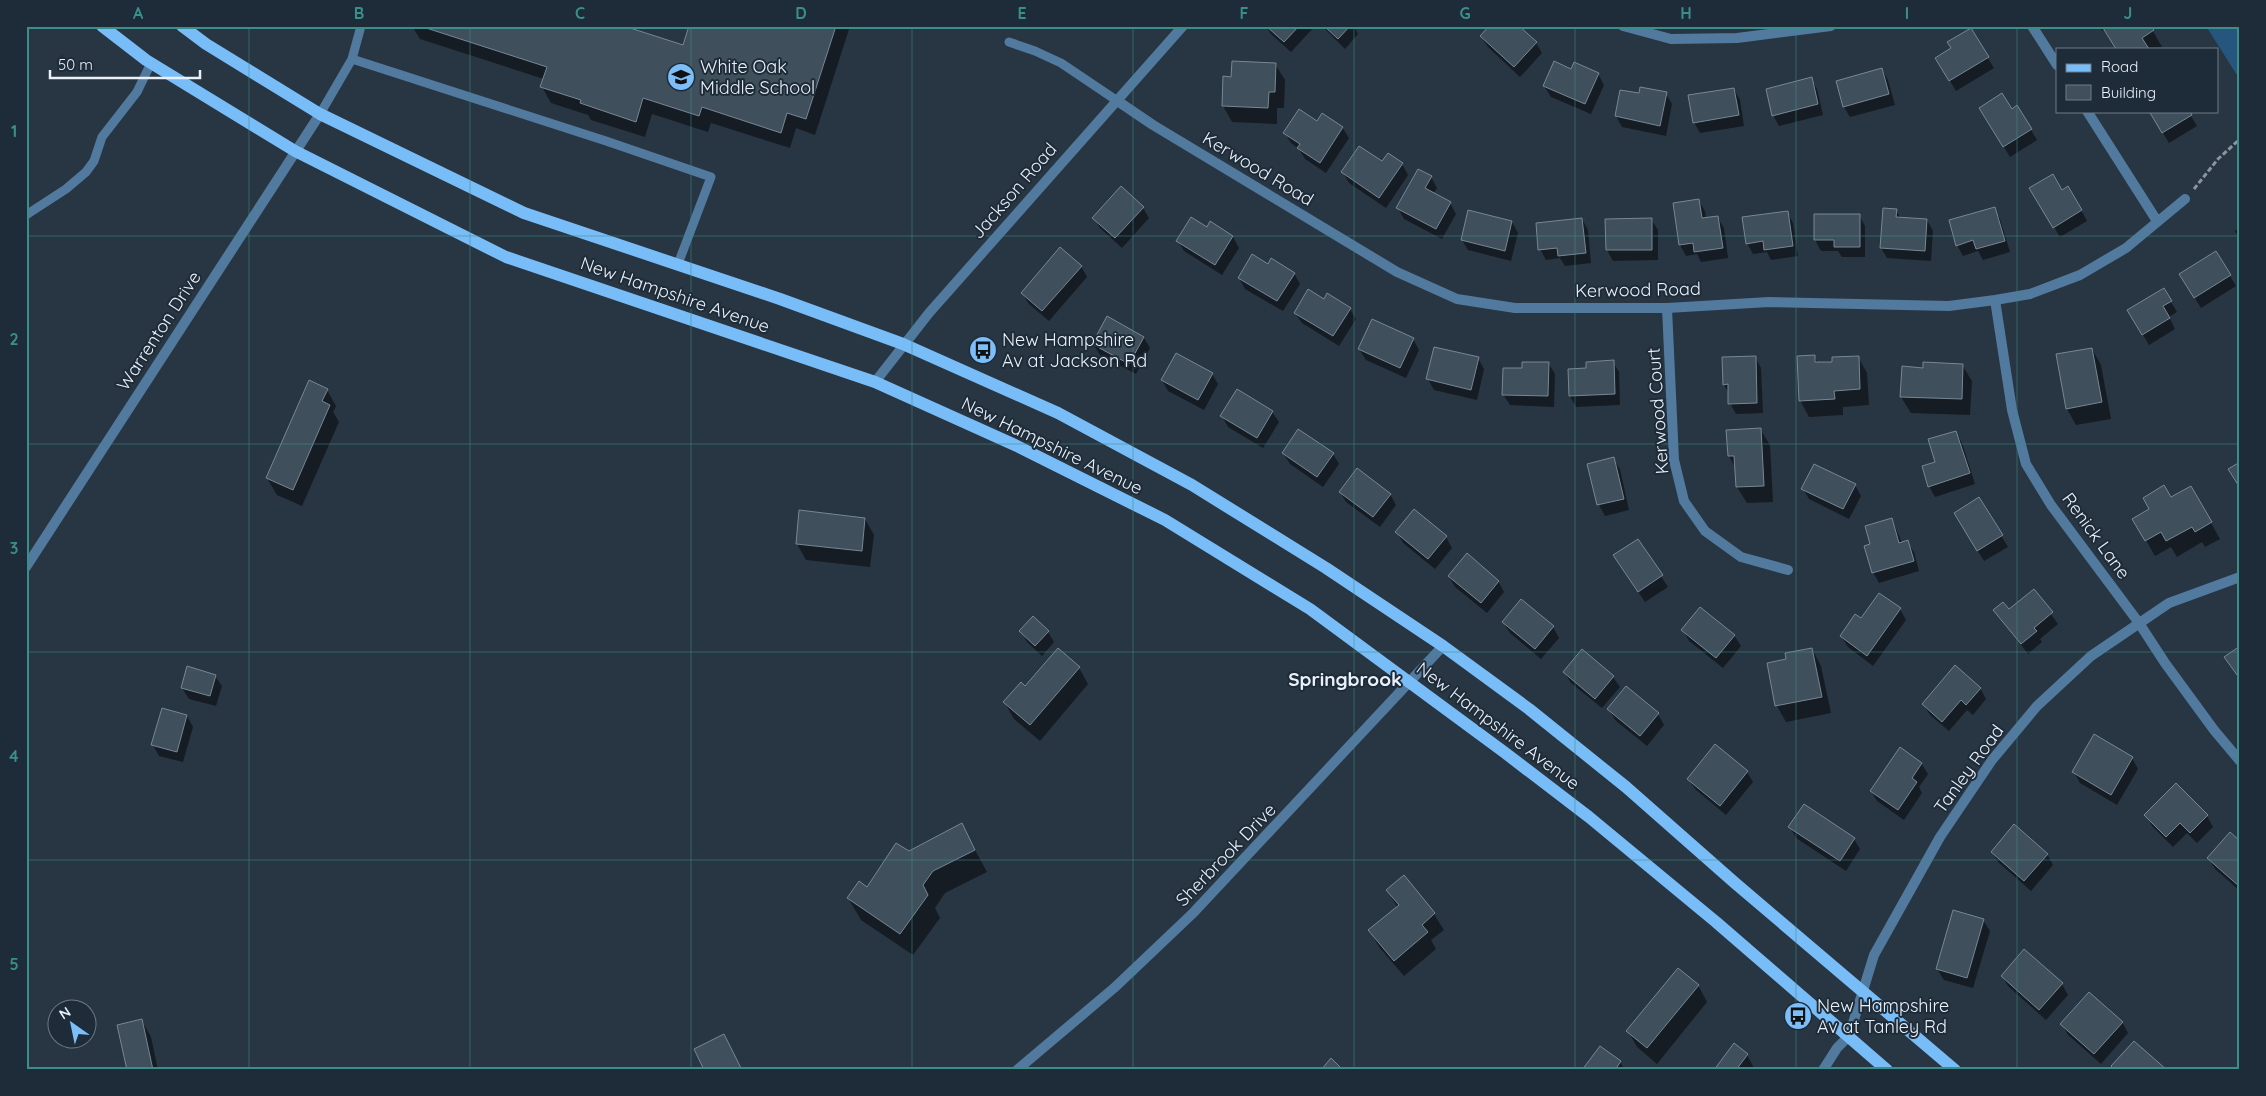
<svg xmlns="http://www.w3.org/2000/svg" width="2266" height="1096" font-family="Quicksand,sans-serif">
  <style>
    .green { fill: #26567d }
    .shadow { fill: #0007 }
    .building { fill: #404f5c; stroke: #778795 }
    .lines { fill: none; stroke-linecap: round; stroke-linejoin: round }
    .path { stroke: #8a95a0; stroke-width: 3; stroke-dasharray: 5 2.5; stroke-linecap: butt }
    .service { stroke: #517a9e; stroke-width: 9 }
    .minor { stroke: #517a9e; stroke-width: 10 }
    .primary { stroke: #79bdf8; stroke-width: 12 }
    .grid { fill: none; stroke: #3a8f8a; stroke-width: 1; stroke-opacity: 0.55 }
    .labels { text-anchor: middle; stroke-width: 4; stroke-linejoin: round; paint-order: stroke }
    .poi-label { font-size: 18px; fill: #e8f1f9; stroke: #1e2b38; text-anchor: start }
    .street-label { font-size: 18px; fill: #e8f1f9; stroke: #1e2b38 }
    .neighbourhood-label { font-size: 19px; font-weight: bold; fill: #e8f1f9; stroke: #1e2b38 }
    .neatline { fill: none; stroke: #3a8f8a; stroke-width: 2 }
    .grid-label { font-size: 16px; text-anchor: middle; font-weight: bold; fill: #3a8f8a }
  </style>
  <rect width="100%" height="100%" fill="#283542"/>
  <path class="green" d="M2206 26H2240V80Z"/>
  <path class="shadow" d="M412 26H620L684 46 690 26H850L815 135 796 128 790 148 711 123 708 132 652 114 645 137 591 120 588 115 551 103 542 87 544 79 420 39Z
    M1266 26H1315L1291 52 1271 34Z
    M1322 26H1354L1358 34 1345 49Z
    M1516 26 1536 43 1542 53 1520 77 1488 47 1481 37 1512 30Z
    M2099 26H2150L2162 47 2117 49 2105 29 2102 31Z
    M1970 30 1994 68 1956 91 1943 69 1952 48Z
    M1275 64 1285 80 1284 108H1277V124L1232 122 1223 106 1232 78Z
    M1882 69 1888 80 1895 105 1850 117 1844 107 1837 81Z
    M1572 70 1598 74 1604 85 1591 114 1551 97 1544 86Z
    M1811 79 1817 89 1823 115 1779 126 1773 115Z
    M1734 89 1740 100 1744 126 1700 133 1694 122Z
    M1666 94 1672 104 1666 136 1622 127 1616 116 1640 95Z
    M2012 111 2031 130 2037 140 2010 157 1987 119Z
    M2150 111H2188L2197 126 2169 143Z
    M1318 123 1342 127 1349 138 1326 173 1305 159 1299 149 1291 143 1285 133Z
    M1383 163 1402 164 1408 175 1386 208 1349 183 1343 172Z
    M1431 177 1437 188 1433 194 1450 203 1456 214 1442 239 1404 219 1398 208Z
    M2031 189 2062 192 2081 210 2087 221 2060 237Z
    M1699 201 1705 211 1706 219 1718 218 1724 228 1728 258 1701 262 1697 254 1686 256 1680 245 1675 204Z
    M1143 208 1149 218 1122 248 1100 228 1094 218Z
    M1994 208 2000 219 2010 252 1983 260 1978 251 1963 256 1957 245Z
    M1896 210 1901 219 1927 220 1933 231 1931 261 1887 258 1881 248Z
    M1787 212 1793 223 1798 256 1771 260 1767 252 1753 254 1747 243Z
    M1859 215 1865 226V257H1842L1838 251H1821L1815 240Z
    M1582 219 1588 230 1591 263 1565 266 1560 258 1546 260 1540 249Z
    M1651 219 1658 230V260L1613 261 1607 250Z
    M1512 222 1518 233 1511 261 1468 250 1462 240Z
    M1210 223 1233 237 1239 248 1222 275 1184 251 1178 241 1207 229Z
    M2240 227V239L2235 231Z
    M2216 253 2236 286 2201 308 2187 285Z
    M1081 266 1087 277 1049 321 1029 304 1022 293Z
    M1268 266 1294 273 1300 284 1283 311 1245 289 1239 278Z
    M2163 289 2177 312 2169 317 2175 329 2149 345 2129 311Z
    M1324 300 1350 309 1356 319 1339 346 1302 323 1295 313Z
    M1144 338 1150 348 1136 374 1100 355 1093 344Z
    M1413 339 1419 350 1406 378 1366 360 1359 349Z
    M2092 349 2101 365 2111 419 2076 425 2067 409Z
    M1814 356 1818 363H1834L1858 357 1867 373 1869 405 1843 407V415L1809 417 1800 400Z
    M1755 357 1761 368 1763 413 1736 414 1730 403V395L1724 385Z
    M1478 358 1484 369 1477 400 1434 390 1428 379Z
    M1613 362 1619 372 1620 405 1576 407 1570 396 1569 370 1588 369Z
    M1549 364 1555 374 1554 407 1510 405 1503 394 1523 369Z
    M1962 365 1972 381 1970 415 1911 413 1901 397 1924 369Z
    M1212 374 1218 384 1204 410 1168 391 1162 380Z
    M327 390 336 406 333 412 339 422 302 506 277 495 267 478Z
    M1272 412 1279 422 1263 448 1228 427 1222 416Z
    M1760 429 1770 445 1773 502 1747 503 1737 487 1736 469 1729 456 1728 431Z
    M1956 432 1962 443 1975 484 1935 497 1929 486 1937 463Z
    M1283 453 1333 454 1339 464 1323 487 1290 464Z
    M1613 459 1620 469 1629 510 1605 516 1599 505 1589 465Z
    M1855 485 1861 496 1849 519 1809 499 1803 489Z
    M2191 487 2220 539 2205 547 2202 542 2177 557 2171 547 2155 556 2134 519Z
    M1340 492 1390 494 1396 505 1380 527 1346 502Z
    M1979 499 2008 547 1984 561 1955 514Z
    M865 519 874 535 870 567 806 560 797 544Z
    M1892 519 1902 543 1907 542 1914 552 1919 571 1879 583 1873 572 1871 545Z
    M1397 532 1446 537 1452 548 1435 569 1403 543Z
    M1638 541 1668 587 1645 602 1621 566Z
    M1449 577 1498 581 1504 592 1487 613 1455 587Z
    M2034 591 2058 624 2040 639 2042 642 2028 654 1995 610 2009 611Z
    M1880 594 1900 609 1906 620 1873 666 1848 647 1841 636 1861 620Z
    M1503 622 1553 627 1559 638 1541 659 1510 633Z
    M1683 630 1734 635 1741 646 1723 668 1689 641Z
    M1021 631 1048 632 1054 642 1042 656 1027 642Z
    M1812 649 1821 666 1831 713 1786 722 1777 706 1768 664 1788 659Z
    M1582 651 1613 677 1620 687 1602 708 1571 683 1564 672Z
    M1079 668 1088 684 1040 741 1014 719 1005 703 1026 688Z
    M215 676 222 686 216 706 189 699 182 688Z
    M1980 688 1986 699 1973 715 1967 710 1949 731 1930 715 1923 704Z
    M1609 709 1658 714 1664 725 1647 746 1615 720Z
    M187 716 193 727 183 762 159 756 153 745Z
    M2132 758 2138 769 2117 805 2080 783 2074 772Z
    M1921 763 1928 774 1919 787 1922 793 1904 820 1877 801 1871 791Z
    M1747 772 1753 782 1726 815 1695 789 1688 779Z
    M2176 785 2207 816 2213 827 2197 843 2187 833 2173 847 2152 826 2146 815Z
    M961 824 987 872 945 893 935 908 940 918 913 955 861 920 848 898 867 889 909 852Z
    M1790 827 1854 839 1860 849 1846 871 1796 838Z
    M2240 843V891L2215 869 2208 858Z
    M1992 852 2047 854 2053 865 2031 891 1998 862Z
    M1403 877 1434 914 1444 930 1431 940 1436 949 1404 976 1379 947 1370 931 1397 907 1387 890Z
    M1983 920 1990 931 1973 988 1944 980 1937 969Z
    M2024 951 2062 984 2068 995 2046 1020 2008 986 2002 976Z
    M1698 985 1707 1002 1657 1064 1637 1047 1628 1031Z
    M142 1021 151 1037 158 1070H128Z
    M2122 1022 2128 1033 2101 1064 2068 1035 2062 1024Z
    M1600 1047 1620 1062 1625 1070H1584Z
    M1747 1055 1755 1070H1715Z"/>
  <path class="building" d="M420 26H624L683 45 689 26H836L806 119 787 113 781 133 702 107 699 116 643 98 636 122 580 103 581 100 540 87 547 67Z
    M1266 26H1299L1284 42Z
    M1324 26H1350L1338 39Z
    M1489 26H1510L1512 28 1519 26 1537 42 1514 67 1480 36Z
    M2107 26H2151L2154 30 2142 38 2149 49H2116L2103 28Z
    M1971 28 1989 57 1949 81 1935 58 1951 48 1947 42Z
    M1232 61 1276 63 1275 92H1269L1268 108 1222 106 1223 76 1231 77Z
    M1554 61 1571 69 1574 62 1599 73 1585 104 1543 86Z
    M1882 68 1889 94 1843 107 1836 81Z
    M1812 77 1818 104 1772 116 1766 89Z
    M1640 87 1667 92 1660 126 1615 116 1620 90 1639 93Z
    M1734 88 1739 115 1693 123 1688 95Z
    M2002 93 2012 109 2017 105 2032 129 2003 147 1979 108Z
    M1299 109 1317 121 1322 113 1343 127 1320 163 1297 148 1300 144 1283 133Z
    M2149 111H2190L2192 115 2162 133Z
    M1359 146 1382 161 1388 153 1403 163 1379 198 1341 172Z
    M1418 169 1432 176 1425 188 1451 202 1436 229 1396 208Z
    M2053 174 2062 190 2068 186 2082 210 2053 228 2029 188Z
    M1121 186 1144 207 1115 238 1092 218Z
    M1699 199 1702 218 1718 216 1723 248 1694 252 1693 243 1679 245 1673 203Z
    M1995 207 2005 241 1976 249 1973 240 1956 246 1949 220Z
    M1883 208 1897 209 1896 217 1927 219 1925 251 1880 248Z
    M1468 210 1512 221 1505 251 1461 240Z
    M1788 211 1793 246 1764 250 1763 241 1746 244 1742 217Z
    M1814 214H1860V247H1834V240H1814Z
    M1191 217 1207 227 1210 221 1233 236 1215 265 1176 241Z
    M1582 218 1586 253 1558 256 1557 248 1538 250 1536 223Z
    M1652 218V250H1606L1605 219Z
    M1060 247 1082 266 1042 311 1021 293Z
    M2216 251 2231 275 2194 298 2179 274Z
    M1252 254 1268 264 1271 258 1295 273 1277 301 1238 278Z
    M2164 288 2172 301 2163 306 2170 318 2142 335 2127 310Z
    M1308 289 1324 299 1327 293 1351 308 1333 336 1294 313Z
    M1107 316 1144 337 1129 364 1092 344Z
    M1372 319 1414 338 1400 368 1358 349Z
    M1434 347 1479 357 1471 390 1426 379Z
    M2092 348 2102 402 2066 409 2056 354Z
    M1176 353 1213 373 1198 400 1161 380Z
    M1815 355V362H1832V357L1859 356 1860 389 1834 391 1835 399 1799 401 1797 356Z
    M1756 356 1757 403 1728 404V384L1723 385 1722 357Z
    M1614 360 1615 394 1569 396 1568 369 1586 368V362Z
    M1522 362H1549L1548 396 1502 395 1503 368H1522Z
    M1923 362 1963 364 1962 399 1900 397 1902 366 1923 368Z
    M309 380 328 389 322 401 330 405 293 490 266 478Z
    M1237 389 1273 411 1257 438 1220 416Z
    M1761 428 1764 486 1736 487 1734 456H1728L1726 430Z
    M1298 429 1334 453 1317 477 1282 453Z
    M1956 431 1970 473 1928 487 1922 466 1935 462 1928 439Z
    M1614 457 1624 499 1597 505 1587 464Z
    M2240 462V488L2228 469Z
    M1814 464 1856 484 1843 509 1801 489Z
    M1357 468 1391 494 1373 517 1339 492Z
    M2164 485 2171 497 2191 486 2212 522 2195 532 2192 527 2166 541 2161 532 2145 541 2132 519 2149 509 2143 498Z
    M1979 497 2003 535 1977 551 1954 513Z
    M1414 509 1447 536 1428 559 1395 532Z
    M799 510 865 518 862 551 796 544Z
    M1892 518 1899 543 1908 540 1914 561 1872 573 1864 546 1870 544 1865 526Z
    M1638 539 1663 575 1638 592 1613 555Z
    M1467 553 1499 581 1481 603 1448 576Z
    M2034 589 2053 612 2034 628 2037 631 2021 644 1993 610 2003 602 2009 609Z
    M1879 593 1901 608 1867 656 1840 636 1855 614 1861 618Z
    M1521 599 1554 626 1535 649 1502 622Z
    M1700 607 1735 635 1716 658 1681 630Z
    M1033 616 1049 631 1035 646 1019 631Z
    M2240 646V679L2224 657Z
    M1058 648 1080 667 1030 725 1003 702 1021 682 1025 686Z
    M1812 648 1822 697 1775 706 1767 663 1786 659 1785 653Z
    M1582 649 1614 676 1595 699 1563 672Z
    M1955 665 1981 688 1966 705 1961 700 1942 722 1922 704Z
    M187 666 216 675 210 696 181 688Z
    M1626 686 1659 713 1640 736 1607 709Z
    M162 708 187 715 177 752 151 745Z
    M2094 734 2133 757 2111 795 2072 772Z
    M1715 744 1748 771 1720 806 1687 779Z
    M1900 747 1922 763 1912 778 1917 782 1898 810 1870 791Z
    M2176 783 2208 815 2190 833 2180 823 2166 837 2144 815Z
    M1804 804 1855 838 1840 861 1788 827Z
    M962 823 975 850 933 871 923 885 928 895 900 934 847 898 859 881 867 887 896 843 909 851Z
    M2014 824 2048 854 2024 881 1991 852Z
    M2230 832 2240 841V887L2207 858Z
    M1404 875 1435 913 1422 925 1428 932 1394 961 1368 930 1399 905 1386 890Z
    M1953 910 1984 919 1967 978 1936 969Z
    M2024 949 2063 983 2039 1010 2001 976Z
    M1678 968 1699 985 1647 1048 1626 1031Z
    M2089 992 2123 1022 2094 1054 2060 1024Z
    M142 1019 153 1070H127L117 1025Z
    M724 1034 742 1070H704L694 1049Z
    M2134 1041 2167 1070H2115L2111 1066Z
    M1734 1043 1748 1054 1736 1070H1714Z
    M1600 1046 1621 1061 1615 1070H1582Z
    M1331 1058 1343 1070H1321Z"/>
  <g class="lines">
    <path class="path" d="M2194 189 2218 159 2240 139"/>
    <path class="service" d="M1009 42 1035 51 1061 63 1116 100
      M352 59 606 141 711 177 678 264
      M320 114 352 59 361 26
      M26 215 66 189 86 172 94 161 102 137 137 92 151 63"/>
    <path class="minor" d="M1623 26 1671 39 1737 38 1831 26
      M2032 26 2057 65
      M1116 100 1153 125 1397 272 1457 299 1515 308H1667L1769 302 1949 306 1995 300 2030 294 2080 275 2126 248 2185 199
      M2087 111 2157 221
      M1995 300 2012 410 2026 464 2051 505 2139 623 2165 663 2214 730 2240 761
      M1667 308 1674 460 1684 501 1705 531 1741 557 1788 570
      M875 382 929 313 1183 26
      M26 567 320 114
      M1017 1070 1114 988 1194 912 1443 646
      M1823 1070 1837 1048 1849 1036 1874 955 1940 837 1992 760 2037 706 2091 656 2169 603 2240 577"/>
    <path class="primary" d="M102 26 146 60 295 151 506 257 875 382 1017 446 1165 520 1310 609 1504 752 1589 817 1716 922 1887 1070
      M182 26 206 44 320 114 524 213 780 299 903 344 1058 413 1192 485 1326 568 1443 646 1529 709 1626 787 1735 883 1955 1070"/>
  </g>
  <path class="grid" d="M249 26V1070M470 26V1070M691 26V1070M912 26V1070M1133 26V1070M1354 26V1070M1575 26V1070M1796 26V1070M2017 26V1070M26 236H2240M26 444H2240M26 652H2240M26 860H2240"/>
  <defs>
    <g id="school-disc" transform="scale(1.4375)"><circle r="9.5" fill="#7cbef9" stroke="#1e2b38"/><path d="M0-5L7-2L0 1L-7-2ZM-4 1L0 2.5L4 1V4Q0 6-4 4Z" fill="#111"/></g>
    <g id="bus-disc" transform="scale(1.4375)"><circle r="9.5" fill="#7cbef9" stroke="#1e2b38"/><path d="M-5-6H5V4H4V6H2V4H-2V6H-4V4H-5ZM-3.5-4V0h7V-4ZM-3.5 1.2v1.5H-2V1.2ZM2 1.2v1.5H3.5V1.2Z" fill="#111"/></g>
  </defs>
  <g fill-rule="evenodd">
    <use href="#school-disc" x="681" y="77"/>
    <use href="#bus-disc" x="983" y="350"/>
    <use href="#bus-disc" x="1798" y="1016"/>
  </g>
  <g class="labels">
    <g class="poi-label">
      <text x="700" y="73">White Oak<tspan x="700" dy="21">Middle School</tspan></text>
      <text x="1002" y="346">New Hampshire<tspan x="1002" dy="21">Av at Jackson Rd</tspan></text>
      <text x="1817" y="1012">New Hampshire<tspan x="1817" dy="21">Av at Tanley Rd</tspan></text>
    </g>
    <g class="street-label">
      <text transform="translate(1258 169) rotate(31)" y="6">Kerwood Road</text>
      <text transform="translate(1014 191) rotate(-49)" y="6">Jackson Road</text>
      <text transform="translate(1638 290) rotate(-1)" y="6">Kerwood Road</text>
      <text transform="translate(675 295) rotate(19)" y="6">New Hampshire Avenue</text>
      <text transform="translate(159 331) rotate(-57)" y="6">Warrenton Drive</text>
      <text transform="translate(1658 411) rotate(-94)" y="6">Kerwood Court</text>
      <text transform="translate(1052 446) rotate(26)" y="6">New Hampshire Avenue</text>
      <text transform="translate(2096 536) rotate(54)" y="6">Renick Lane</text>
      <text transform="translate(1498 726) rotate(37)" y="6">New Hampshire Avenue</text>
      <text transform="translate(1969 769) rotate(-54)" y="6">Tanley Road</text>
      <text transform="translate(1226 855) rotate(-46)" y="6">Sherbrook Drive</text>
    </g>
    <g class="neighbourhood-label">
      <text x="1345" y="686">Springbrook</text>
    </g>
  </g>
  <rect width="2266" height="1096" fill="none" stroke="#1e2b38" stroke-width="55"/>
  <rect x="2056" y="48" width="162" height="65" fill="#1e2b38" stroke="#6f7a85"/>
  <rect x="2066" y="64" width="25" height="8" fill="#79bdf8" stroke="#6f7a85"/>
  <text x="2101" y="72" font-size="15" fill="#e8f1f9">Road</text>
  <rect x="2066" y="85" width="25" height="15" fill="#404f5c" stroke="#6f7a85"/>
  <text x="2101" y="98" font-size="15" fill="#e8f1f9">Building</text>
  <g transform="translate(72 1024) rotate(327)"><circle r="24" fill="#1e2b38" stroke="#6f7a85"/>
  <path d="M0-4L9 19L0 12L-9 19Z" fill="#7cbef9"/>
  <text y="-8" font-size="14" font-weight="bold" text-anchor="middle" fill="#e8f1f9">N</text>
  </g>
  <path d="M50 70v8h150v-8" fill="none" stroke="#e8f1f9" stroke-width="2.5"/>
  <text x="58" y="70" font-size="15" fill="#e8f1f9" stroke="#1e2b38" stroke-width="4" paint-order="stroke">50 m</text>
  <rect x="28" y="28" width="2210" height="1040" class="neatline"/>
  <g class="grid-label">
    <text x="138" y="19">A</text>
    <text x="359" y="19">B</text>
    <text x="580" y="19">C</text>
    <text x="801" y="19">D</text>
    <text x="1022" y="19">E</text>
    <text x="1244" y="19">F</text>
    <text x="1465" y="19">G</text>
    <text x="1686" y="19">H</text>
    <text x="1907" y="19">I</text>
    <text x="2128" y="19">J</text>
    <text x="14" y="137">1</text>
    <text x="14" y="345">2</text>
    <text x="14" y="554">3</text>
    <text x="14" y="762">4</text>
    <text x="14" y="970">5</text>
  </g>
</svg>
